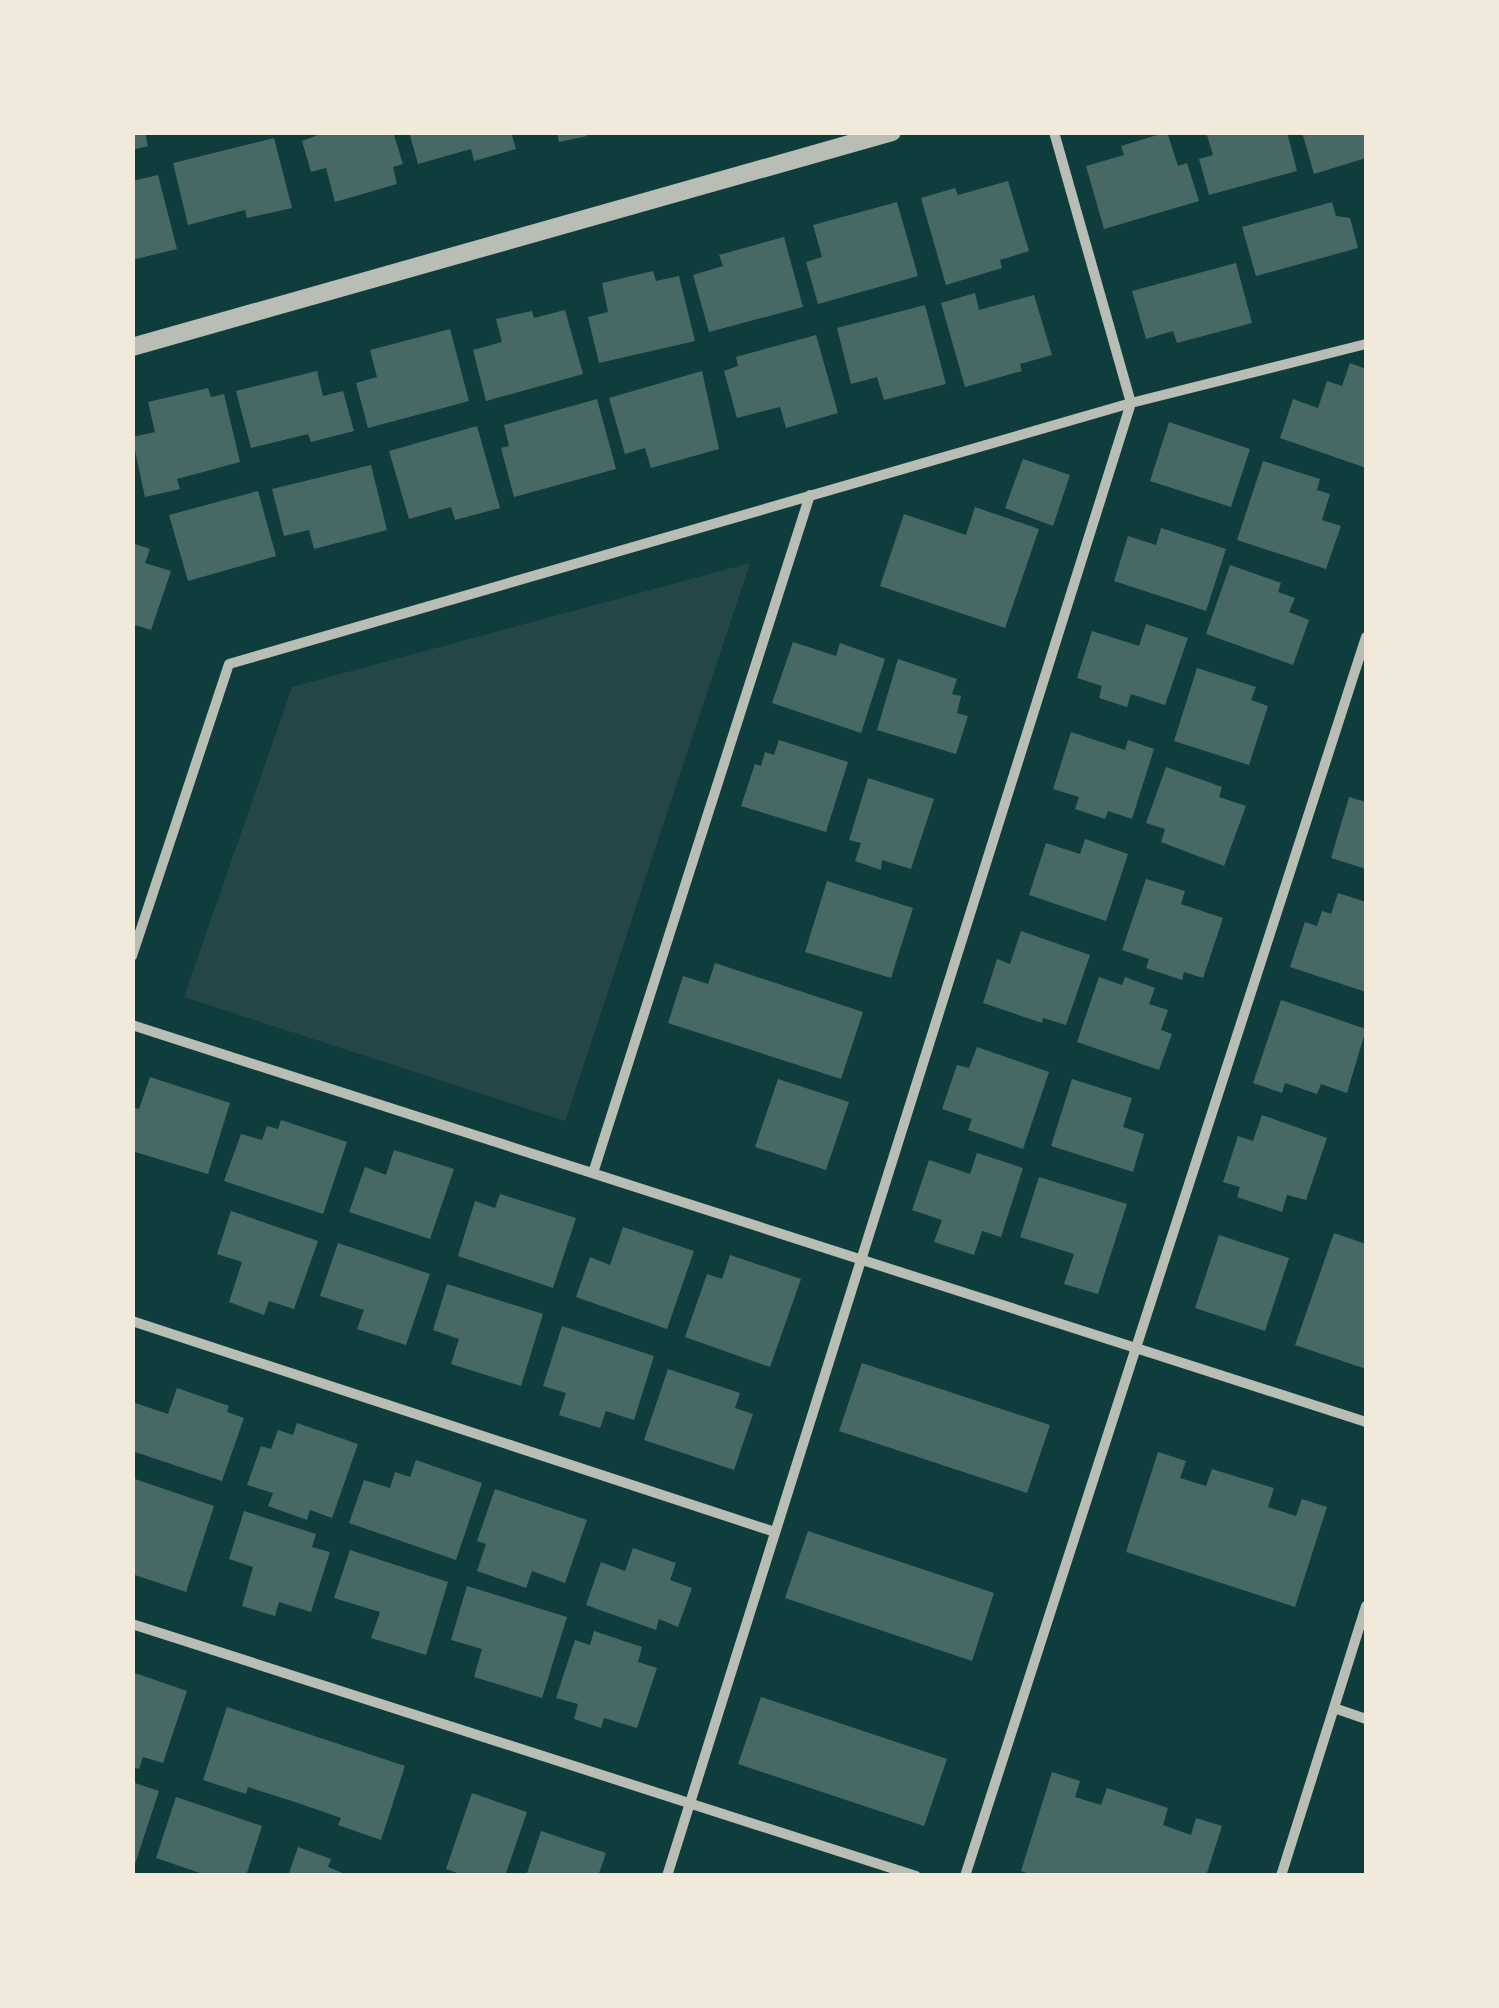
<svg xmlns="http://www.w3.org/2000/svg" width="1499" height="2008" font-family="Arial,sans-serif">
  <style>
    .green { fill: #244646 }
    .building { fill: #486865 }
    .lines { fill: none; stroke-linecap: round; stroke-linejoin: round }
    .minor { stroke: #b8beb3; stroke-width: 10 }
    .tertiary { stroke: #b8beb3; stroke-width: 18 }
  </style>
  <rect width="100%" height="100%" fill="#0f3d3e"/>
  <path class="green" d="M750 563 565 1121 184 997 292 687Z"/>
  <path class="building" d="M132 132H145L148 146 132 150Z
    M326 132H393L403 164 393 167 397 184 335 202 326 168 311 172 302 141Z
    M409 132H511L516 149 474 161 471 149 418 164Z
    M557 132H587V136L559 142Z
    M1167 132 1178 166 1187 163 1199 201 1104 229 1086 166 1124 155 1121 146Z
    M1206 132H1287L1297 171 1209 195 1199 159 1213 155Z
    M1302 132H1366V158L1314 174Z
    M274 138 292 208 247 218 245 210 188 225 173 163Z
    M158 175 177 249 132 260V181Z
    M1008 181 1029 251 1000 260 1002 268 946 285 921 198 955 188 958 195Z
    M897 202 918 276 818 304 806 262 822 257 813 225Z
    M1332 202 1336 216 1350 218 1358 248 1256 276 1242 227Z
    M784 237 803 307 709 332 693 275 723 266 719 255Z
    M1236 263 1252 323 1177 343 1173 331 1146 339 1132 291Z
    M653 271 656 281 679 276 695 341 599 363 588 317 608 312 602 283Z
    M975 293 979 310 1034 295 1052 355 1020 364 1022 371 965 387 941 303Z
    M925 305 946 384 884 400 877 377 851 384 837 328Z
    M565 310 583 374 486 401 473 350 502 342 496 319 532 311 534 318Z
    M450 329 469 401 368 428 356 383 377 377 370 350Z
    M816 335 838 413 786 428 780 407 737 418 724 371 738 366 736 357Z
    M1350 363 1366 369V468L1280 438 1293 399 1318 408 1327 381 1342 386Z
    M317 371 323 396 343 391 354 431 311 442 308 434 251 448 236 391Z
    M702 371 719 449 651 468 645 448 625 454 609 398Z
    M208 388 211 397 224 394 240 462 177 479 180 489 145 497 132 437 155 432 148 402Z
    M597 399 616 469 514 497 501 448 509 446 504 425Z
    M1169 422 1250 449 1231 507 1150 481Z
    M477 426 500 508 455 520 451 507 409 519 389 451Z
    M1023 459 1070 475 1053 526 1005 508Z
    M1263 461 1320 479 1317 490 1330 494 1322 520 1341 526 1326 569 1237 540Z
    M371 465 387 530 314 549 309 530 284 536 272 489Z
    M258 491 276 556 188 581 169 515Z
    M975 507 1039 529 1005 628 880 586 904 514 966 535Z
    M1161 528 1226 549 1206 611 1114 581 1128 536 1156 545Z
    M132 543 150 549 145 563 171 571 151 630 132 624Z
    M1230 565 1281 583 1278 592 1295 598 1289 612 1309 620 1293 665 1206 634Z
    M1146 624 1188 638 1165 705 1131 694 1127 707 1099 698 1102 686 1077 678 1092 631 1139 646Z
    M793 642 836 656 840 643 885 659 861 733 772 703Z
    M898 659 957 679 952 694 961 696 957 713 968 716 956 754 877 730Z
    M1197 668 1256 687 1251 700 1268 706 1249 765 1174 741Z
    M1071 732 1125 750 1128 740 1154 749 1132 819 1108 811 1105 819 1075 809 1079 797 1053 789Z
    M779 740 848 762 826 832 741 806 755 764 761 766 765 752 774 755Z
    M1166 767 1222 787 1219 797 1246 806 1224 866 1161 842 1165 829 1146 823Z
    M868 778 934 799 911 869 882 860 881 870 855 861 861 843 849 840Z
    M1349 797 1366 802V869L1331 858Z
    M1085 839 1128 854 1106 921 1029 895 1046 843 1080 854Z
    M1146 879 1185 891 1181 904 1223 918 1203 978 1184 972 1182 980 1146 968 1149 959 1122 950Z
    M827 881 913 908 891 978 805 952Z
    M1338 893 1366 902V992L1290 967 1305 922 1317 926 1322 911 1331 914Z
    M1021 931 1090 955 1066 1025 1043 1018 1042 1023 983 1003 997 959 1010 964Z
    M715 963 863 1012 841 1079 668 1023 683 976 708 984Z
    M1099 977 1122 985 1125 977 1155 988 1149 1004 1168 1010 1161 1030 1172 1034 1159 1070 1077 1042Z
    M1281 1000 1366 1029 1347 1093 1321 1084 1317 1094 1285 1083 1282 1093 1253 1083Z
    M977 1047 1049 1072 1023 1149 968 1130 972 1119 942 1109 957 1065 969 1068Z
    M150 1077 230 1103 208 1174 132 1151V1107L139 1109Z
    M778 1079 849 1102 826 1170 755 1147Z
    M1072 1079 1132 1098 1123 1127 1144 1134 1133 1172 1051 1146Z
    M1262 1115 1327 1138 1306 1200 1287 1195 1282 1212 1237 1197 1240 1187 1223 1182 1238 1136 1253 1141Z
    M281 1120 347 1142 323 1214 224 1181 241 1134 262 1140 267 1126 278 1129Z
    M394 1150 454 1169 430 1239 349 1212 365 1167 386 1175Z
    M977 1153 1023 1168 1001 1237 982 1231 974 1255 934 1242 942 1220 912 1210 929 1160 970 1174Z
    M1039 1177 1127 1204 1098 1294 1064 1284 1074 1254 1020 1237Z
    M500 1194 576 1218 553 1288 458 1256 475 1201 495 1208Z
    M231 1211 318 1241 294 1309 269 1301 264 1315 229 1302 242 1262 217 1254Z
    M623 1227 694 1251 667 1329 576 1297 590 1257 610 1265Z
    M1334 1233 1366 1244V1369L1295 1345Z
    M1219 1235 1289 1258 1265 1331 1195 1308Z
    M338 1243 430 1274 406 1345 357 1329 364 1310 320 1296Z
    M730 1255 801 1279 770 1367 685 1337 707 1274 722 1279Z
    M447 1284 543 1314 521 1386 451 1364 459 1339 433 1330Z
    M562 1326 654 1356 634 1420 606 1411 600 1428 559 1415 566 1393 543 1386Z
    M862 1363 1050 1425 1027 1493 839 1431Z
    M668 1369 740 1393 735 1408 753 1414 734 1470 644 1440Z
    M177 1388 229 1406 227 1412 244 1418 222 1481 132 1451 135 1403 168 1414Z
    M297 1423 358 1444 332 1518 310 1510 307 1520 268 1506 273 1493 247 1485 261 1446 271 1449 278 1430 293 1435Z
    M1158 1452 1186 1461 1180 1478 1206 1486 1212 1469 1274 1488 1268 1507 1296 1516 1302 1499 1327 1507 1295 1607 1126 1552Z
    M416 1460 482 1483 456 1560 349 1523 364 1480 390 1488 395 1472 410 1477Z
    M132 1478 214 1506 186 1592 132 1574Z
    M495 1489 587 1520 565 1583 532 1571 526 1588 477 1571 486 1544 477 1541Z
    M244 1511 316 1534 312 1547 330 1552 311 1612 279 1602 275 1616 242 1606 253 1567 229 1559Z
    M808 1531 994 1593 972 1661 785 1598Z
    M633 1548 676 1563 670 1580 692 1588 678 1627 659 1619 656 1630 586 1605 601 1562 625 1571Z
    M350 1550 448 1582 426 1655 371 1638 380 1612 334 1598Z
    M467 1586 567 1617 542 1698 474 1677 482 1649 451 1640Z
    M594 1631 642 1647 638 1662 657 1668 637 1728 604 1718 601 1728 574 1719 578 1704 556 1698 575 1640 590 1645Z
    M132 1672 187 1691 163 1763 143 1757 139 1769 132 1767Z
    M761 1697 947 1759 924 1826 738 1764Z
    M227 1707 405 1766 381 1840 338 1825 341 1818 295 1802 248 1787 246 1794 203 1780Z
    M1052 1772 1080 1781 1075 1797 1101 1805 1107 1788 1168 1808 1163 1825 1191 1835 1196 1818 1222 1826 1206 1876H1036L1021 1871Z
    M132 1782 159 1791 133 1870 132 1869Z
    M472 1793 527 1812 505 1876H466L446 1869Z
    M176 1797 262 1826 246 1876H209L156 1858Z
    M541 1831 606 1853 598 1876H526Z
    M298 1847 331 1859 328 1867 350 1876H288Z"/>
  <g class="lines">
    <path class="minor" d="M132 956 229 664 1131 403 1366 344
      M132 1025 1366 1422
      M593 1173 810 495
      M132 1321 775 1532
      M132 1624 916 1876
      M1334 1708 1366 1719
      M667 1876 1131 403 1054 132
      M965 1876 1366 637
      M1281 1876 1366 1606"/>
    <path class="tertiary" d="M132 347 892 132"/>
  </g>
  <rect width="1499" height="2008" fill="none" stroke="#f1e9da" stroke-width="270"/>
</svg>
